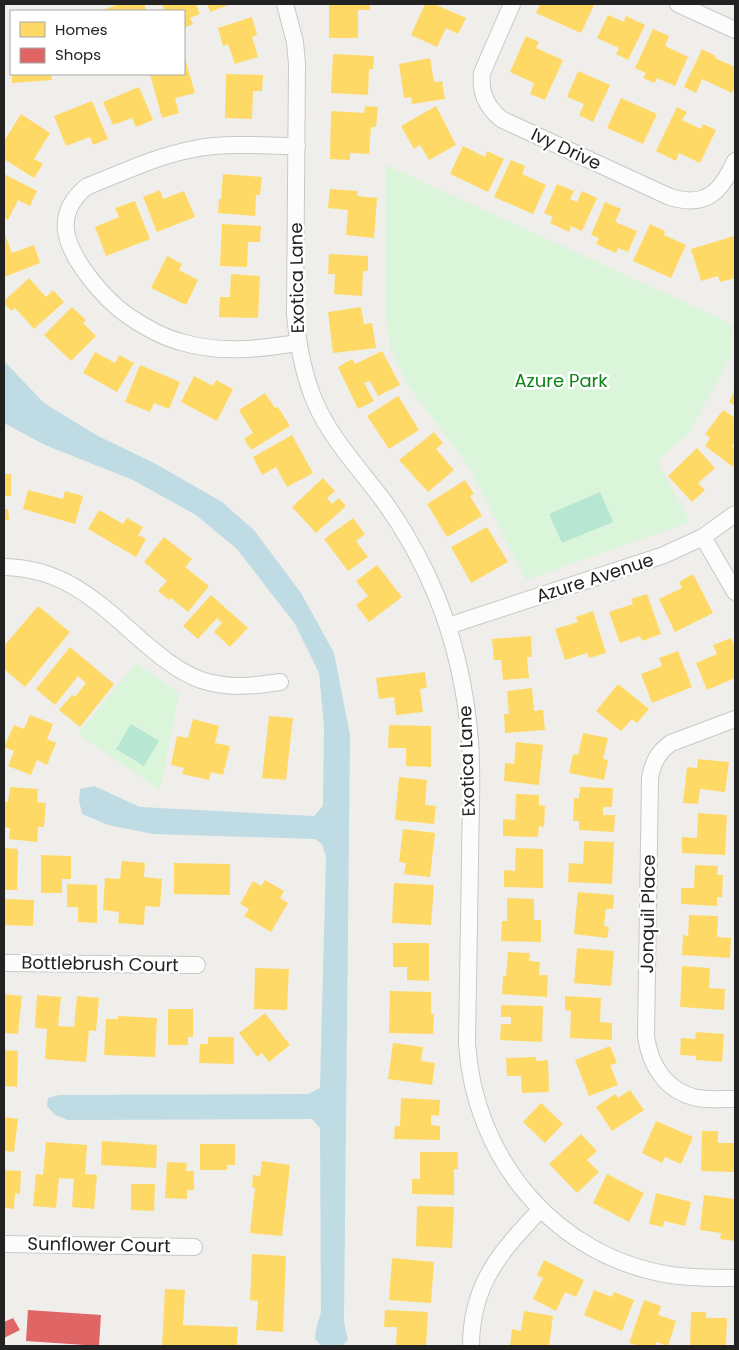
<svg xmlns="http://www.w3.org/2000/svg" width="739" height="1350" font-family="Poppins,sans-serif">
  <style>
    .park { fill: #daf5da }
    .pitch { fill: #b7e6d2 }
    .water { fill: #bfdbe3 }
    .homes { fill: #ffd966 }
    .shops { fill: #e06666 }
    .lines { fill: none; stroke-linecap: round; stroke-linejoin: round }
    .minor-casing { stroke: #c9c8c7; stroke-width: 18 }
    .minor { stroke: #fdfcfc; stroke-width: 16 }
    .labels { text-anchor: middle; stroke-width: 5; stroke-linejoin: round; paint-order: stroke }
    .street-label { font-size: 18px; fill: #222; stroke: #fff }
    .park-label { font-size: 18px; fill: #0c8416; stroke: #fff }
  </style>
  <rect width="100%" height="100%" fill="#f0eeeb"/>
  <path class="park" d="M386 165 732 324 731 356 689 433 657 461 690 522 526 580 471 470 407 384 390 347 385 307Z
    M136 663 179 693 160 790 78 734Z"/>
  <path class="pitch" d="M600 492 613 522 562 543 549 514Z
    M131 724 159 741 144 766 116 749Z"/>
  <path class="water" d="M4 361 44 403 96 435 156 464 222 502 254 530 301 593 334 653 350 735 344 1322 348 1340 342 1346H322L315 1339 316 1329 321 1312 320 1128 312 1119 68 1120 55 1115 47 1106 48 1098 59 1095 308 1094 320 1088 326 857 322 844 315 839 153 834 108 825 82 814 79 800 80 789 94 786 140 807 314 816 323 806 324 726 319 673 295 624 237 549 196 515 133 480 45 445 4 423Z"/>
  <path class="homes" d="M119 4H144L147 11H100Z
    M155 4H196L200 14 190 18 193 24 184 28V11H164L162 4 156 6Z
    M207 4H231L210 12Z
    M329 4H370V10H358V38H329Z
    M425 4H434L466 18 458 34 446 28 437 47 411 35Z
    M540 4H592L594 5 581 33 536 13Z
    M608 15 624 22 626 16 645 25 628 60 616 54 619 48 597 38Z
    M252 17 257 35 252 37 258 57 235 64 228 44 223 46 218 28Z
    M653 29 669 36 665 46 688 57 675 86 657 78 655 83 643 78 646 73 635 68Z
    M526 36 539 42 536 48 563 60 545 100 530 94 534 83 510 72Z
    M702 49 716 56 715 58 735 67V86L732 93 702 79 696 93 684 87Z
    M333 54 374 56 373 69H369L368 95 331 93Z
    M430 58 434 82 442 81 445 99 412 104 411 97 404 98 399 64Z
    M184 62H186L195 93 175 98 179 113 162 118 150 74H184Z
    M578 71 610 85 593 122 579 115 584 104 567 97Z
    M12 74H51L52 80 12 83Z
    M226 74 263 75 262 91H253L252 119 225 118Z
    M139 87 153 120 136 127 132 118 113 125 103 102Z
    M621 98 657 114 643 144 607 128Z
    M92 101 108 139 93 145 90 137 66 146 54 116Z
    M365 106 378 107 376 127H371L369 154 350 153V160L330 159 331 111 364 113Z
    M436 106 456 145 429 160 420 145 414 149 401 126Z
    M677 107 687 112 682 120 701 129 703 124 716 130 700 163 679 153 676 161 656 151Z
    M21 114 50 133 34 159 43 164 34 178 4 159 6 153 4 152V141Z
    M463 146 485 157 487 151 504 159 488 192 450 174Z
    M511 160 525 166 522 174 546 185 533 214 494 197Z
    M4 174 37 191 30 206 18 200 8 220 4 218Z
    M223 174 262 177 260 195H256L255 216 218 213 219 199H221Z
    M557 184 574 191 570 199 577 202 582 191 597 198 582 231 571 226 569 232 550 223 553 217 544 213Z
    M330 189 358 191 357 196 377 198 374 238 346 235 348 210 328 208Z
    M160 190 163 199 184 191 195 217 157 232 143 197Z
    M135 201 150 239 106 256 95 227 119 217 115 208Z
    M605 202 621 209 615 222 637 231 628 252 618 248 616 253 596 244 599 238 591 235Z
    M222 224 261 226 260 242H248L247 267 220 266Z
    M650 224 665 231 664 235 686 245 671 278 633 261Z
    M4 232 12 253 34 245 40 263 4 277Z
    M734 236 735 241V278L720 282 718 276 701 281 691 249Z
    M329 254 368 256V271H363L362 296 334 294 335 274H328Z
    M167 256 182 264 179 270 198 280 186 305 151 288Z
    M231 274 260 276 258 318 219 317 220 297H230Z
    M29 278 46 297 53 290 64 302 34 329 15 308 11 311 4 303V301Z
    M72 307 86 320 83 323 96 336 71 361 44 335Z
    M361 307 364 324 372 323 376 348 333 353 328 312Z
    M382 351 400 385 378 396 370 381 364 383 374 401 358 409 338 367 352 359 355 364Z
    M95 352 115 363 119 355 134 363 117 392 83 373Z
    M140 365 180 382 169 409 154 403 150 412 125 402Z
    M194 376 213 386 216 380 233 389 217 421 181 402Z
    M735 389V406L729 402Z
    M265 393 275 408 278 407 290 426 251 450 244 439 253 433 239 410Z
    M398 396 419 430 389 449 367 416Z
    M723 410 735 418V442L732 446 735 448V463L733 467 705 446 710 438 705 434Z
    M434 432 443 443 436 449 454 470 428 492 399 460Z
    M292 435 313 473 287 487 276 467 262 475 253 457Z
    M697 448 715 468 698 483 705 490 692 502 668 476Z
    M4 474H11V496H4Z
    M323 478 335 491 327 498 332 504 339 498 346 506 316 533 292 507Z
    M465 480 474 494 470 496 482 516 447 537 427 504Z
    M28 490 63 499 65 491 83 496 75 524 23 509Z
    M4 509H8L9 520H4Z
    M99 510 123 524 127 518 143 527 138 535 146 539 136 557 88 529Z
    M353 518 365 534 356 541 368 557 348 571 324 539Z
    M487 527 508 562 471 583 451 547Z
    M164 537 192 559 185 567 209 586 188 612 171 598 169 600 158 591 167 581 144 562Z
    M377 565 402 597 369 622 356 605 368 596 356 581Z
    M693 574 713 613 675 632 659 599 682 588 679 582Z
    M647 594 661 634 642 641 640 636 620 643 609 612 633 604 631 599Z
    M211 595 248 628 230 647 214 632 222 623 217 618 198 639 183 626Z
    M38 606 70 632 25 687 4 669V646Z
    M593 611 606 653 589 658 587 653 565 660 555 629 578 622 576 617Z
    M531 636 532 657H527L529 678 503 680 501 660H494L492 639Z
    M731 638 735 648V678L707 690 696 663 717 654 713 645Z
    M70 647 114 684 80 727 59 710 72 695 75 697 86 683 78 676 55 705 36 689Z
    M678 651 692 687 652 703 641 674 662 666 659 658Z
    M425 672 427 688 420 689 423 712 396 715 394 697 379 699 376 678Z
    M618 684 649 709 637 723 632 719 621 731 596 711Z
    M532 688 534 711 543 710 545 730 505 733 504 714H509L507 691Z
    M30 715 53 724 47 739 56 743 47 765 37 760 31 775 8 766 14 751 4 747 14 725 24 729Z
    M269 716 293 718 286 780 262 778Z
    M193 719 219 726 215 743 230 746 223 775 211 772 209 780 182 774 184 768 171 765 177 736 188 738Z
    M389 725 431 726V767L406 766V748H388Z
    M583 733 608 738 603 759 608 760 604 780 569 773 573 754 578 755Z
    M516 742 543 745 539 785 504 781 505 763 514 764Z
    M698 759 729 762 725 792 700 789 698 804 683 803 687 767 697 768Z
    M399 777 427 780 425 805 436 806 434 824 395 820Z
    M10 787 38 789 37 802 46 803 44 827H38L37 842 9 839 10 828 4 827V801L8 802Z
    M580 787 613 788 612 807H603V815H615L614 832 579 830V821H573L574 798H579Z
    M516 794 539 795V805L545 806 544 827 539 826 538 837 503 836V819L515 820Z
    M698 813 727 815 725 855 682 853V837L697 838Z
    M403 829 435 833 430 877 404 874 406 863 399 862Z
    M584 841 614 842 612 884 568 882 569 863 583 864Z
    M4 848 18 849 17 890H4Z
    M516 848 543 849V888L504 887V870L515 871Z
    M41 855 71 856V879H62V893H41Z
    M122 861 145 863 144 877 162 879 160 907 145 906 144 925 118 923 119 912 103 910 105 878 120 879Z
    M174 863 230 864V895L174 894Z
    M695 865 718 866 717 875H723L722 897H717V906L681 904V888H694Z
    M265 880 284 891 280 898 288 903 271 932 244 916 249 909 240 904 253 881 261 886Z
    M394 883 434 885 431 925 392 923Z
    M67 884 97 885V923L78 922V907H67Z
    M578 892 614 895 613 909H606L604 926 609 927 607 938 574 934Z
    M507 898 534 899V920H541V942L501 941 502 921H507Z
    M4 899 34 900 33 926 4 925Z
    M689 915 718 916 717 937 731 938 730 958 682 955 683 935 688 936Z
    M393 943H429V981L407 980V967H393Z
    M577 948 614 951 611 986 574 983Z
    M508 952 530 953 529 961 540 962 539 975H548L547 997 502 994 503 976H506Z
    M682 966 710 968 709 988 725 989 724 1010 680 1007Z
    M255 968 289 969 287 1010 254 1009Z
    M390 991 431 992V1014H434L433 1034 389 1033Z
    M4 994 22 996 18 1034 4 1033Z
    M37 995 61 997 58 1026 74 1027 77 996 99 998 96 1031 89 1030 86 1062 45 1059 47 1029 35 1028Z
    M565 996 601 998 600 1022 612 1023V1040L570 1038 571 1011 565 1010Z
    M501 1005 543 1006 542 1042 500 1040 501 1024H511V1017H501Z
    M168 1009H193V1037H188V1045H168Z
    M265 1013 290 1045 269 1062 262 1053 257 1057 239 1033Z
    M118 1016 157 1018 155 1057 104 1055 106 1019H118Z
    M696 1032 724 1034 722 1062 696 1060V1056L680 1055 681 1038 695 1039Z
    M208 1037H234V1064L199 1063 200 1044H208Z
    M393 1043 423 1047 421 1061 435 1063 432 1085 388 1079Z
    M610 1046 617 1063 610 1065 618 1085 589 1096 575 1060Z
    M4 1050 18 1051 17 1087 4 1086Z
    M536 1057V1061L548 1060 549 1092 522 1093 521 1076H507L506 1058Z
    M630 1090 644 1110 612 1131 596 1107 615 1094 618 1098Z
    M401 1098 440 1100 439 1116 431 1115V1125L440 1126V1140L394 1139 395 1126H400Z
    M541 1103 563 1124 545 1143 523 1122Z
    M4 1117 18 1119 14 1152 4 1151Z
    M656 1121 693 1137 681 1164 665 1157 662 1163 642 1153Z
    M702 1131H718V1143H735V1172L701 1171Z
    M581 1134 597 1151 587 1160 599 1172 577 1193 549 1164Z
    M102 1141 157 1145 156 1168 101 1165Z
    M46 1142 87 1145 85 1174 97 1175 94 1209 72 1207 74 1179 59 1178 56 1208 33 1206 36 1174 43 1175Z
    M200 1144H235V1165H227V1170H200Z
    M420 1152H458V1169H454V1195L412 1194V1179H420Z
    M262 1161 290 1165 282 1236 250 1233 255 1188 252 1187 253 1175 260 1176Z
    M167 1162 187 1163 186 1171H194V1190H187V1199L165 1198Z
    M4 1170 21 1171 20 1194 15 1193 14 1209 4 1208Z
    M607 1174 644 1193 629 1222 593 1203Z
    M131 1184H155L154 1211 131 1210Z
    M656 1193 691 1202 685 1226 664 1221 663 1227 649 1224Z
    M704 1195 735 1199V1241L720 1239 721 1233 700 1230Z
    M417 1206 454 1207 452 1248 416 1246Z
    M252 1254 286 1256 283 1332 256 1330 258 1301 250 1300Z
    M392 1258 434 1262 431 1303 389 1300Z
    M544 1260 584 1280 576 1297 565 1292 556 1311 533 1299 543 1278 537 1275Z
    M165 1289 185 1290 183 1325 238 1327 237 1346H162Z
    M594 1290 612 1297 614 1292 634 1300 622 1331 584 1315Z
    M644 1300 661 1306 658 1315 676 1321 668 1346 656 1342 655 1346H639L629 1343Z
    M385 1310 428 1312 426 1346H396L397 1327H384Z
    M524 1311 553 1316 549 1346H510L512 1329 521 1331Z
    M691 1312H706V1318H727L726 1346H690Z"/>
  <path class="shops" d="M28 1310 101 1315 99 1346 26 1341Z
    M13 1318 20 1330 4 1338V1322Z"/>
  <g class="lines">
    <g class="minor-casing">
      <path id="minor" d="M285 4 295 42 297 64 295 315C298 345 303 374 315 402 331 439 359 468 383 500 404 529 422 561 436 595 455 641 466 691 470 741 473 781 470 821 470 861 469 922 468 982 467 1043 474 1158 555 1257 671 1275 692 1278 714 1278 735 1278
        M512 4 482 73C480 93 486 106 501 119L670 197C706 208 721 192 735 161
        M678 4 735 30
        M297 146C263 146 227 142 194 149 156 156 121 173 86 187 73 198 64 212 66 230 69 258 104 299 127 315 143 326 162 337 181 342 221 354 258 349 298 343
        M703 537 735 592
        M4 567C65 568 99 603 141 640 160 656 177 671 201 680 228 689 253 686 280 682
        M448 626 664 555 703 537 735 514
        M735 719 671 743C658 752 653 762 650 778L646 1036C650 1066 666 1091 697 1098 709 1100 723 1099 735 1099
        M4 963 197 965
        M4 1244 194 1247
        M471 1346C471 1284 501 1251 541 1209"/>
    </g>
    <use href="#minor" class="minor"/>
  </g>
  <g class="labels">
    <g class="street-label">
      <text transform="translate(566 149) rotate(25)" y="6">Ivy Drive</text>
      <text transform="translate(297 278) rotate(-91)" y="6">Exotica Lane</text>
      <text transform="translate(595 578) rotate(-18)" y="6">Azure Avenue</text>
      <text transform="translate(467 761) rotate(-92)" y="6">Exotica Lane</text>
      <text transform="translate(648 914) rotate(-89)" y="6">Jonquil Place</text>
      <text transform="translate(100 964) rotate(1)" y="6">Bottlebrush Court</text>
      <text transform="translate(99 1245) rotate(1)" y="6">Sunflower Court</text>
    </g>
    <g class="park-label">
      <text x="561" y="387">Azure Park</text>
    </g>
  </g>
  <rect width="739" height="1350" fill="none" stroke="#222222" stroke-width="10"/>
  <rect x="10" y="10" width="175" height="65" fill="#ffffff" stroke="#a7a7a7"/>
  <rect x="20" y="22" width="25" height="15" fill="#ffd966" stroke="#a7a7a7"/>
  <text x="55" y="35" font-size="15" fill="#222222">Homes</text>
  <rect x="20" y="48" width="25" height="15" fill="#e06666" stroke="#a7a7a7"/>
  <text x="55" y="60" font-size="15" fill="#222222">Shops</text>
</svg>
